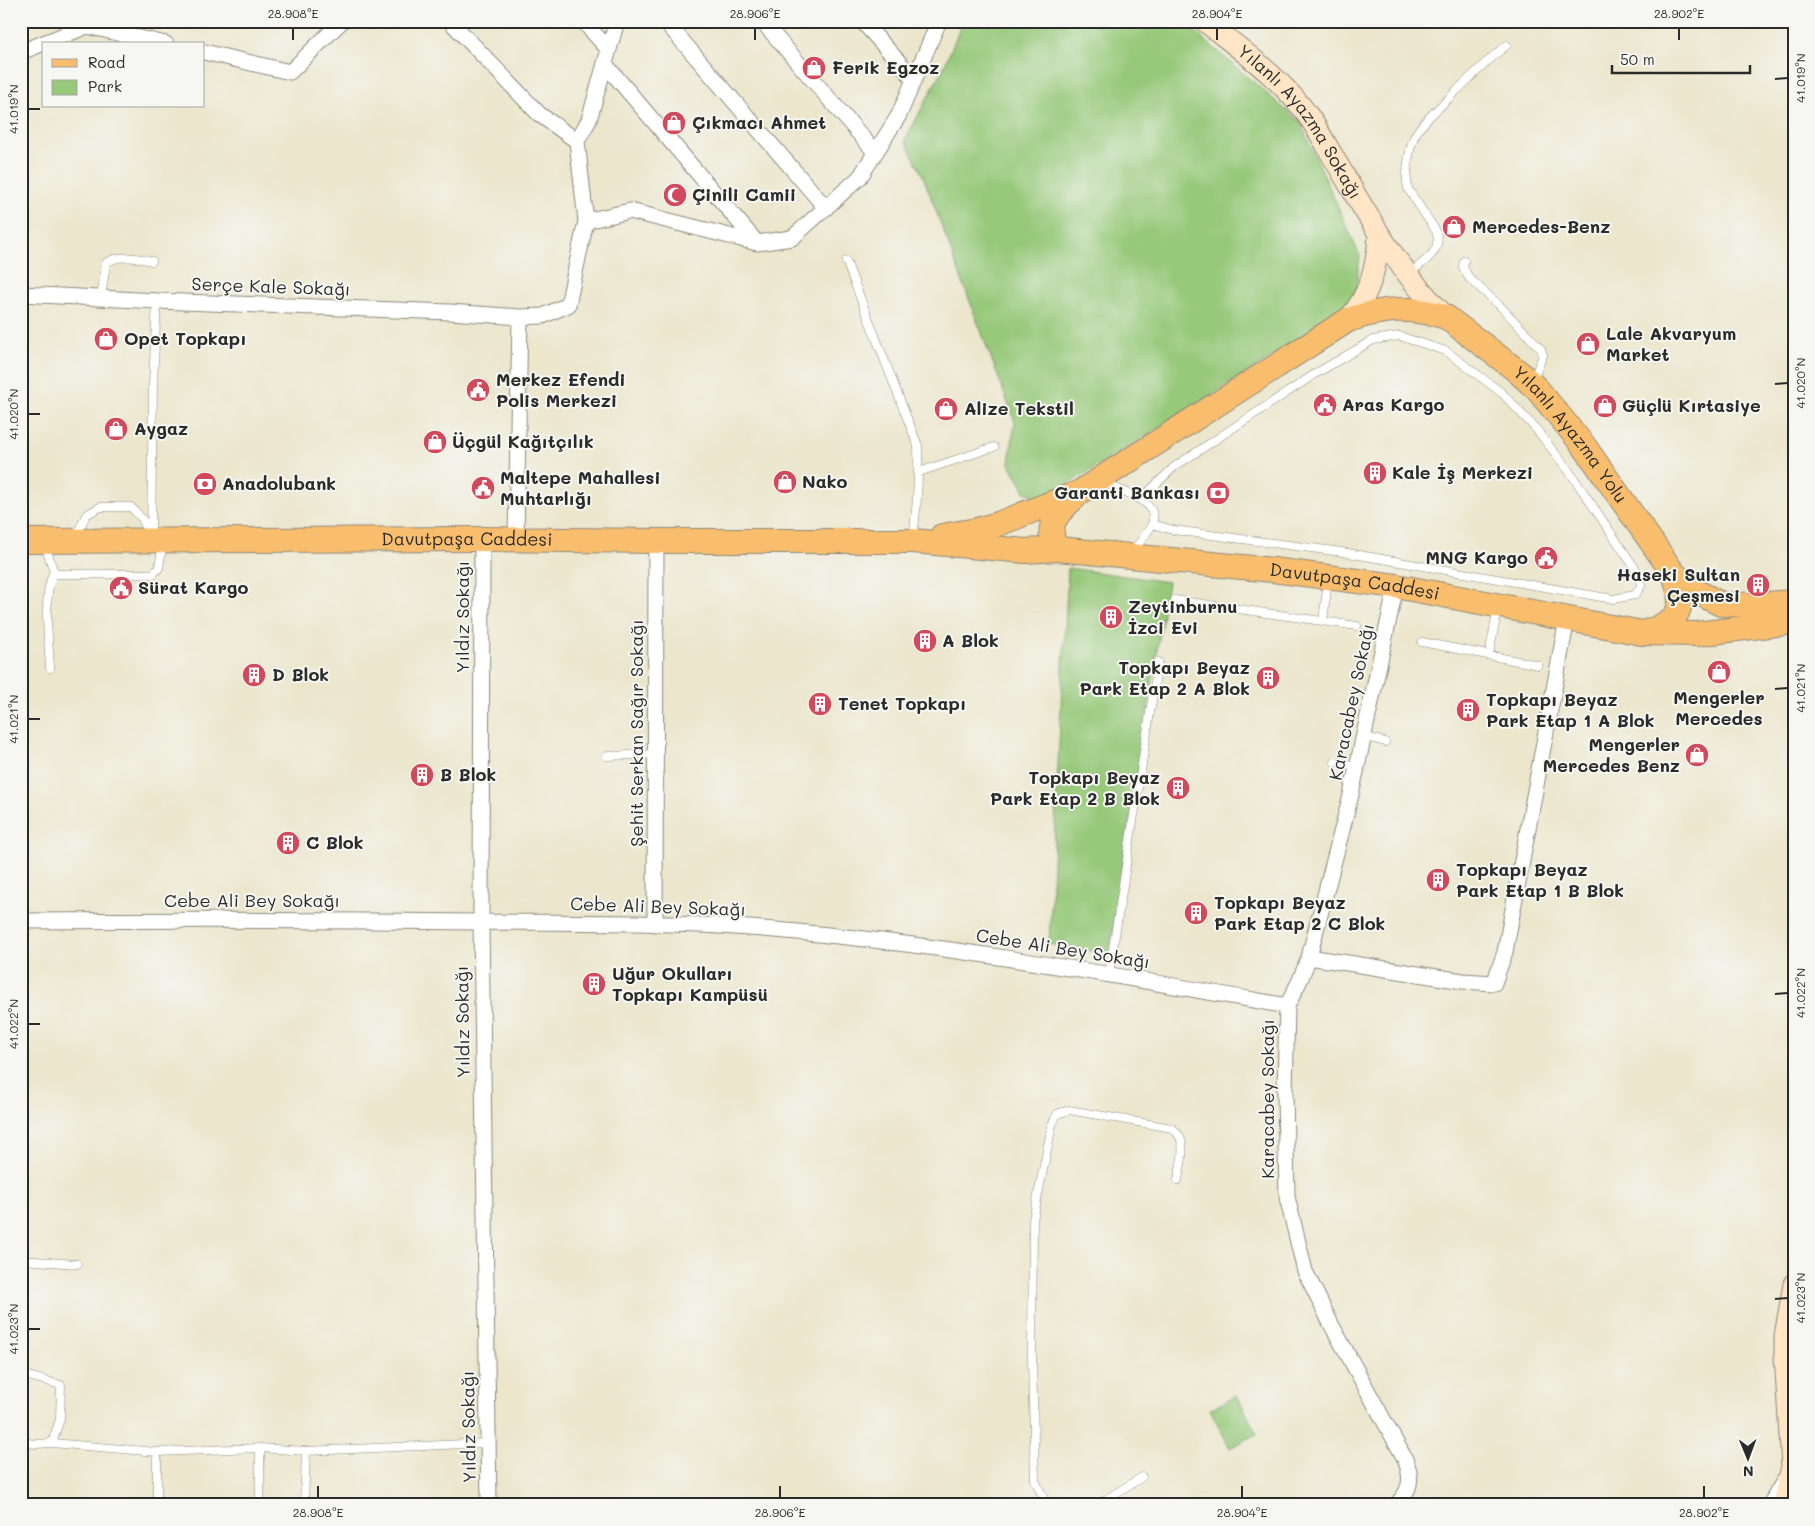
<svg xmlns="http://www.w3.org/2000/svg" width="1815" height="1526" font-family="Mali,sans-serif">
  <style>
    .green { fill: #97c97a; stroke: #617a52 }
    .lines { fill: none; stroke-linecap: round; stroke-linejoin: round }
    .lane-casing { stroke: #8b887c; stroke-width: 9 }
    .street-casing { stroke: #8b887c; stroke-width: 17 }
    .secondary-casing { stroke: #8b887c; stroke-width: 23 }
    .primary-casing { stroke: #8b887c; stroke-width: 26 }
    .lane { stroke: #fff; stroke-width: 8 }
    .street { stroke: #fff; stroke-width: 15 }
    .secondary { stroke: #fde5c5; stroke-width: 21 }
    .primary { stroke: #f9be6d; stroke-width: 24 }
    .ticks { fill: none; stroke: #2b2b2b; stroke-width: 2 }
    .labels { text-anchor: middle; stroke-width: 4; stroke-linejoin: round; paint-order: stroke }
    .poi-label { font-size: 18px; font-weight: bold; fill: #2b2b2b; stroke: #f6f6f2; text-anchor: start }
    .street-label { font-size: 18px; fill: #2b2b2b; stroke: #f6f6f2 }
    .neatline { fill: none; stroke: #2b2b2b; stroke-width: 2 }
    .ticks-label { font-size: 12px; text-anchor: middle; fill: #2b2b2b }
  </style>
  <rect width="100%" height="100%" fill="#f6f6f2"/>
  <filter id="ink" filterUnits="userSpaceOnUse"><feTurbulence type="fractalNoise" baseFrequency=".02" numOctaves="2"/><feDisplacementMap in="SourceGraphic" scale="10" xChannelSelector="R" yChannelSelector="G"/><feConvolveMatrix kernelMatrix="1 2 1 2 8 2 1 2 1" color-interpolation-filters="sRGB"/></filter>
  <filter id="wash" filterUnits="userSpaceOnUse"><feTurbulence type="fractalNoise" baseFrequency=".0096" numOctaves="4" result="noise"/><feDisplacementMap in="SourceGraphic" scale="20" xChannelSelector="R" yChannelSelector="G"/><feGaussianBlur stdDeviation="1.12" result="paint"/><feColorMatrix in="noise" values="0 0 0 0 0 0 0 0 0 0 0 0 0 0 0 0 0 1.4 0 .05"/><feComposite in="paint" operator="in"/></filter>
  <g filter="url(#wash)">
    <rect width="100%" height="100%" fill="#ebe6cc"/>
    <path class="green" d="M963 21H1179L1193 30 1300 122 1360 256 1354 306 1046 498 1026 493 1009 462 1015 422 923 176 905 140 943 69Z
      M1068 568 1168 582 1109 954 1049 944Z
      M1237 1395 1257 1434 1230 1448 1210 1409Z"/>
  </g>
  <g filter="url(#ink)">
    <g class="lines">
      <g class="lane-casing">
        <path id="lane" d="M846 261 918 446C919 477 917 507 913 538
          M1464 261 1463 267 1469 278 1499 305 1541 349 1543 355 1533 380
          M1409 274C1423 262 1444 251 1436 231L1408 189C1405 176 1409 143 1417 132 1425 119 1438 109 1449 98 1468 80 1486 61 1507 45
          M101 298 106 263C118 254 138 258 152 261
          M919 472 994 447
          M1103 483C1118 490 1161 500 1152 524 1149 532 1137 545 1132 553
          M1141 499 1174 467 1315 374 1373 340 1399 336 1446 351 1502 393 1536 429 1569 471 1639 574 1641 586 1635 595 1613 599 1342 552 1173 530 1152 524
          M76 537 86 515 100 507H131L143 520 149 536
          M151 538 153 384 157 301
          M45 545 54 572 57 574H153L159 568 163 542
          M1175 600 1357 626
          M1323 621 1328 581
          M1422 642 1538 665
          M1489 655 1498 608
          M50 668C49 644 42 593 54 572
          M1363 736 1385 742
          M607 756 656 754
          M1335 762 1357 766
          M1109 974 1158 662
          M21 1260 77 1264
          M21 1374 61 1385 60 1419 52 1443 36 1444 21 1442
          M52 1443 157 1452 260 1448 306 1451 488 1443
          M260 1448V1505
          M157 1452V1505
          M304 1505 306 1451
          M1047 1505 1035 1480 1032 1358 1033 1220 1052 1125 1057 1114 1069 1110 1172 1128C1189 1140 1181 1161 1178 1180
          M1097 1505 1142 1477"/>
      </g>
      <g class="street-casing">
        <path id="street" d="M450 21 539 114 577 141
          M583 21 609 50
          M665 21 826 208
          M762 21 875 152
          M862 21 914 79
          M21 52 87 26 166 44
          M204 52 290 72 342 21
          M605 64 757 243
          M586 221 630 211 757 243 792 238 860 177 899 115 939 21
          M21 294 157 301 450 312 520 317 543 316 568 305 586 221 577 141 589 120 617 21
          M482 539 481 922 489 1505
          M516 540 520 317
          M1396 586 1351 795 1309 957 1300 980 1287 1006 1285 1093 1287 1197 1305 1271 1331 1324 1405 1459C1413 1479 1411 1490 1396 1505
          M21 921C175 920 328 920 482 922 575 923 669 921 763 929 939 943 1113 975 1287 1006
          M655 924 656 541
          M1309 957 1463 981 1494 983 1505 952 1567 619
          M1770 1505 1785 1479"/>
      </g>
      <g class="secondary-casing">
        <g id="secondary">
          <path id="s1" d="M1205 21C1242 51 1281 78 1309 117 1321 134 1331 154 1342 172 1372 224 1402 275 1446 317"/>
          <path d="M1348 320C1369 297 1377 266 1379 236"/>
          <path d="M1785 1505 1786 1491 1792 1467 1785 1356V1336L1794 1284"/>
        </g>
      </g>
      <g class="primary-casing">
        <g id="primary">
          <path id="s2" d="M942 536 977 530 998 524 1080 492 1348 320C1384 308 1409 306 1446 317L1516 370 1537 389 1584 446 1674 574 1697 592 1721 604 1750 605 1794 602"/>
          <path id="s3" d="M21 541 482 539 656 541H913L1025 551 1058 549 1273 570 1396 586 1642 633 1697 634 1794 622"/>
          <path d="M1058 549C1042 527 1059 511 1075 497"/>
          <path d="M1646 632C1681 620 1686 609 1674 574"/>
        </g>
      </g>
      <use href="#lane" class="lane"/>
      <use href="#street" class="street"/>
      <use href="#secondary" class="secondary"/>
      <use href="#primary" class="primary"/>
    </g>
  </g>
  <path class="ticks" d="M293 28V40M755 28V40M1217 28V40M1679 28V40M1775 79 1788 78M28 109H40M1775 384 1788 383M28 414H40M1775 689 1788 688M28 719H40M1775 994 1788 993M28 1024H40M1775 1299 1788 1298M28 1329H40M318 1486V1498M780 1486V1498M1242 1486V1498M1704 1486V1498"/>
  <defs>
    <g id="shop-disc" transform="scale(1.25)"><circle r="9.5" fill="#d1495b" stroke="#f6f6f2"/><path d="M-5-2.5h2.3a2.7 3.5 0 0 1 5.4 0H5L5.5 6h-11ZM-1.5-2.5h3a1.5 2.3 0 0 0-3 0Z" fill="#fff"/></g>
    <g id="mosque-disc" transform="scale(1.25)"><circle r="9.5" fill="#d1495b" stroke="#f6f6f2"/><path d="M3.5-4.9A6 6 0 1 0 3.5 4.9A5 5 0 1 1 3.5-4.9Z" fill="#fff"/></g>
    <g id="civic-disc" transform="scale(1.25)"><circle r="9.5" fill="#d1495b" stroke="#f6f6f2"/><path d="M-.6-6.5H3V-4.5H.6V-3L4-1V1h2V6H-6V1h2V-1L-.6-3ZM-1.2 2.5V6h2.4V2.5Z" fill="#fff"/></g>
    <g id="building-disc" transform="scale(1.25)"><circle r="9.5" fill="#d1495b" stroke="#f6f6f2"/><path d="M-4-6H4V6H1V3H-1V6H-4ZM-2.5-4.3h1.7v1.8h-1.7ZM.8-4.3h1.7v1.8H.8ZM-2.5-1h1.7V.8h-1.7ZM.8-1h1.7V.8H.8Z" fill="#fff"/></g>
    <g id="bank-disc" transform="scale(1.25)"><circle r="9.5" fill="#d1495b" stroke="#f6f6f2"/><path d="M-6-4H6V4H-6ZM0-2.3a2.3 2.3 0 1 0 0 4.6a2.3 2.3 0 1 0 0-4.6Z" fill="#fff"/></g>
  </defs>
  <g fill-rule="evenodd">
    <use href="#shop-disc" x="814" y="68"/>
    <use href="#shop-disc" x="674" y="123"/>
    <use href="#mosque-disc" x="675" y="195"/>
    <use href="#shop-disc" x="1454" y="227"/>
    <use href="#shop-disc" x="106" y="339"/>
    <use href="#shop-disc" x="1588" y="344"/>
    <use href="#civic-disc" x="478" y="390"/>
    <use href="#civic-disc" x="1325" y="405"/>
    <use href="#shop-disc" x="1605" y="406"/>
    <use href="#shop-disc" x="946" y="409"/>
    <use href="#shop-disc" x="116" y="429"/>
    <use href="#shop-disc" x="435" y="442"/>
    <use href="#building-disc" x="1375" y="473"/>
    <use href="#shop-disc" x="785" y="482"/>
    <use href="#bank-disc" x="205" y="484"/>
    <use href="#civic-disc" x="483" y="488"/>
    <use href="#bank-disc" x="1218" y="493"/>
    <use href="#civic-disc" x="1546" y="558"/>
    <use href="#building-disc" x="1758" y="585"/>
    <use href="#civic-disc" x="121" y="588"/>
    <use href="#building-disc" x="1111" y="617"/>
    <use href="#building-disc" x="925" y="641"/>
    <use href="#shop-disc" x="1719" y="672"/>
    <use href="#building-disc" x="254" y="675"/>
    <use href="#building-disc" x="1268" y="678"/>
    <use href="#building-disc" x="820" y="704"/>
    <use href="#building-disc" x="1468" y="710"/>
    <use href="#shop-disc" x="1697" y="755"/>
    <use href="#building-disc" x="422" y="775"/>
    <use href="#building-disc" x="1178" y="788"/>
    <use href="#building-disc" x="288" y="843"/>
    <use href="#building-disc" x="1438" y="880"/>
    <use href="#building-disc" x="1196" y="913"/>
    <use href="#building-disc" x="594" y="984"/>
  </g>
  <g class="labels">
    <g class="poi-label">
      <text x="832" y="74">Ferik Egzoz</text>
      <text x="692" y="129">Çıkmacı Ahmet</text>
      <text x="692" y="201">Çinili Camii</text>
      <text x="1472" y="233">Mercedes-Benz</text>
      <text x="1606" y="340">Lale Akvaryum<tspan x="1606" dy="21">Market</tspan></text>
      <text x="124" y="345">Opet Topkapı</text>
      <text x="496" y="386">Merkez Efendi<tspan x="496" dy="21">Polis Merkezi</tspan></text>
      <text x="1342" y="411">Aras Kargo</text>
      <text x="1622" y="412">Güçlü Kırtasiye</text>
      <text x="964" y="415">Alize Tekstil</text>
      <text x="134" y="435">Aygaz</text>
      <text x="452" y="448">Üçgül Kağıtçılık</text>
      <text x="1392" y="479">Kale İş Merkezi</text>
      <text x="500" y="484">Maltepe Mahallesi<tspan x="500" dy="21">Muhtarlığı</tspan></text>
      <text x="802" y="488">Nako</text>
      <text x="222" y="490">Anadolubank</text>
      <text x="1200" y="499" text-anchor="end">Garanti Bankası</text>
      <text x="1528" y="564" text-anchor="end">MNG Kargo</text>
      <text x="1740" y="581" text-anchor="end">Haseki Sultan<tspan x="1740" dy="21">Çeşmesi</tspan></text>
      <text x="138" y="594">Sürat Kargo</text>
      <text x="1128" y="613">Zeytinburnu<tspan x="1128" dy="21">İzci Evi</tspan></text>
      <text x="942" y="647">A Blok</text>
      <text x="1250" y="674" text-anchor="end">Topkapı Beyaz<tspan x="1250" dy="21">Park Etap 2 A Blok</tspan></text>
      <text x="272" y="681">D Blok</text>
      <text x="1719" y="704" text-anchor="middle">Mengerler<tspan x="1719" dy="21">Mercedes</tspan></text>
      <text x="1486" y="706">Topkapı Beyaz<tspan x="1486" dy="21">Park Etap 1 A Blok</tspan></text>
      <text x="838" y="710">Tenet Topkapı</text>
      <text x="1680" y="751" text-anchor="end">Mengerler<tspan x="1680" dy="21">Mercedes Benz</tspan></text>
      <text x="440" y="781">B Blok</text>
      <text x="1160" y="784" text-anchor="end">Topkapı Beyaz<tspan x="1160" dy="21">Park Etap 2 B Blok</tspan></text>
      <text x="306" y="849">C Blok</text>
      <text x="1456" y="876">Topkapı Beyaz<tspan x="1456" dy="21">Park Etap 1 B Blok</tspan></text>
      <text x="1214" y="909">Topkapı Beyaz<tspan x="1214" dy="21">Park Etap 2 C Blok</tspan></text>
      <text x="612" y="980">Uğur Okulları<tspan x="612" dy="21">Topkapı Kampüsü</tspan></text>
    </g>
    <g class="street-label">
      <text dy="6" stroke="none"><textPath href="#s1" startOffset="140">Yılanlı Ayazma Sokağı</textPath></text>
      <text transform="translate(271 287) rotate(2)" y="6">Serçe Kale Sokağı</text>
      <text dy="6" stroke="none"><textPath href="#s2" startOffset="736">Yılanlı Ayazma Yolu</textPath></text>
      <text dy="6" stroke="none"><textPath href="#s3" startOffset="446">Davutpaşa Caddesi</textPath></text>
      <text dy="6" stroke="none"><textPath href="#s3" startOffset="1336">Davutpaşa Caddesi</textPath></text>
      <text transform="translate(463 617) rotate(-90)" y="6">Yıldız Sokağı</text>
      <text transform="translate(1352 702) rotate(-78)" y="6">Karacabey Sokağı</text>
      <text transform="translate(637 733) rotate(-90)" y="6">Şehit Serkan Sağır Sokağı</text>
      <text x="252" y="907">Cebe Ali Bey Sokağı</text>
      <text transform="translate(658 907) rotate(2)" y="6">Cebe Ali Bey Sokağı</text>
      <text transform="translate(1063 949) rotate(9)" y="6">Cebe Ali Bey Sokağı</text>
      <text transform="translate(463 1022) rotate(-91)" y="6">Yıldız Sokağı</text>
      <text transform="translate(1268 1099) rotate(-90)" y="6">Karacabey Sokağı</text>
      <text transform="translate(469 1427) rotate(-91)" y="6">Yıldız Sokağı</text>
    </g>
  </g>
  <rect width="1815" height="1526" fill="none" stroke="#f6f6f2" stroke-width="55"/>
  <rect x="42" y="42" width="162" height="65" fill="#f6f6f2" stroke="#a5a5a2"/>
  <rect x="52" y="59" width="25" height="8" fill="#f9be6d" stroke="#a5a5a2"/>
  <text x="88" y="68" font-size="15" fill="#2b2b2b">Road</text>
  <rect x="52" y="80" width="25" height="15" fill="#97c97a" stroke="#a5a5a2"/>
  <text x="88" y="92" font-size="15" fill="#2b2b2b">Park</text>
  <g transform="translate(1748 1458) rotate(179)" stroke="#f6f6f2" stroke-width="4" paint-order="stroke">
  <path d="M0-4L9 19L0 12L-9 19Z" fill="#2b2b2b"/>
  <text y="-8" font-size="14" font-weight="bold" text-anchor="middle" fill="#2b2b2b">N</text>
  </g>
  <path d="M1612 65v8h138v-8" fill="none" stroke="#2b2b2b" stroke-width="2.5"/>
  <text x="1620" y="65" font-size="15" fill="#2b2b2b" stroke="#f6f6f2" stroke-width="4" paint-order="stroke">50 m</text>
  <rect x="28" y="28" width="1760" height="1470" class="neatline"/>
  <g class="ticks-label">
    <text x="293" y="18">28.908°E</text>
    <text x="755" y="18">28.906°E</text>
    <text x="1217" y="18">28.904°E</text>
    <text x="1679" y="18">28.902°E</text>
    <text transform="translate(1801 78) rotate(-90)" y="4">41.019°N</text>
    <text transform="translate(14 109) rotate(-90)" y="4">41.019°N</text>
    <text transform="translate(1801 383) rotate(-90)" y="4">41.020°N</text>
    <text transform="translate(14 414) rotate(-90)" y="4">41.020°N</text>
    <text transform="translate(1801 688) rotate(-90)" y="4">41.021°N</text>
    <text transform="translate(14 719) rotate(-90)" y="4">41.021°N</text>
    <text transform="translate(1801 993) rotate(-90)" y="4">41.022°N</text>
    <text transform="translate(14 1024) rotate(-90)" y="4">41.022°N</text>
    <text transform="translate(1801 1298) rotate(-90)" y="4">41.023°N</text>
    <text transform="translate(14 1329) rotate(-90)" y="4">41.023°N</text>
    <text x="318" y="1517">28.908°E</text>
    <text x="780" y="1517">28.906°E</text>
    <text x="1242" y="1517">28.904°E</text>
    <text x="1704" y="1517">28.902°E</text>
  </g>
</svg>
